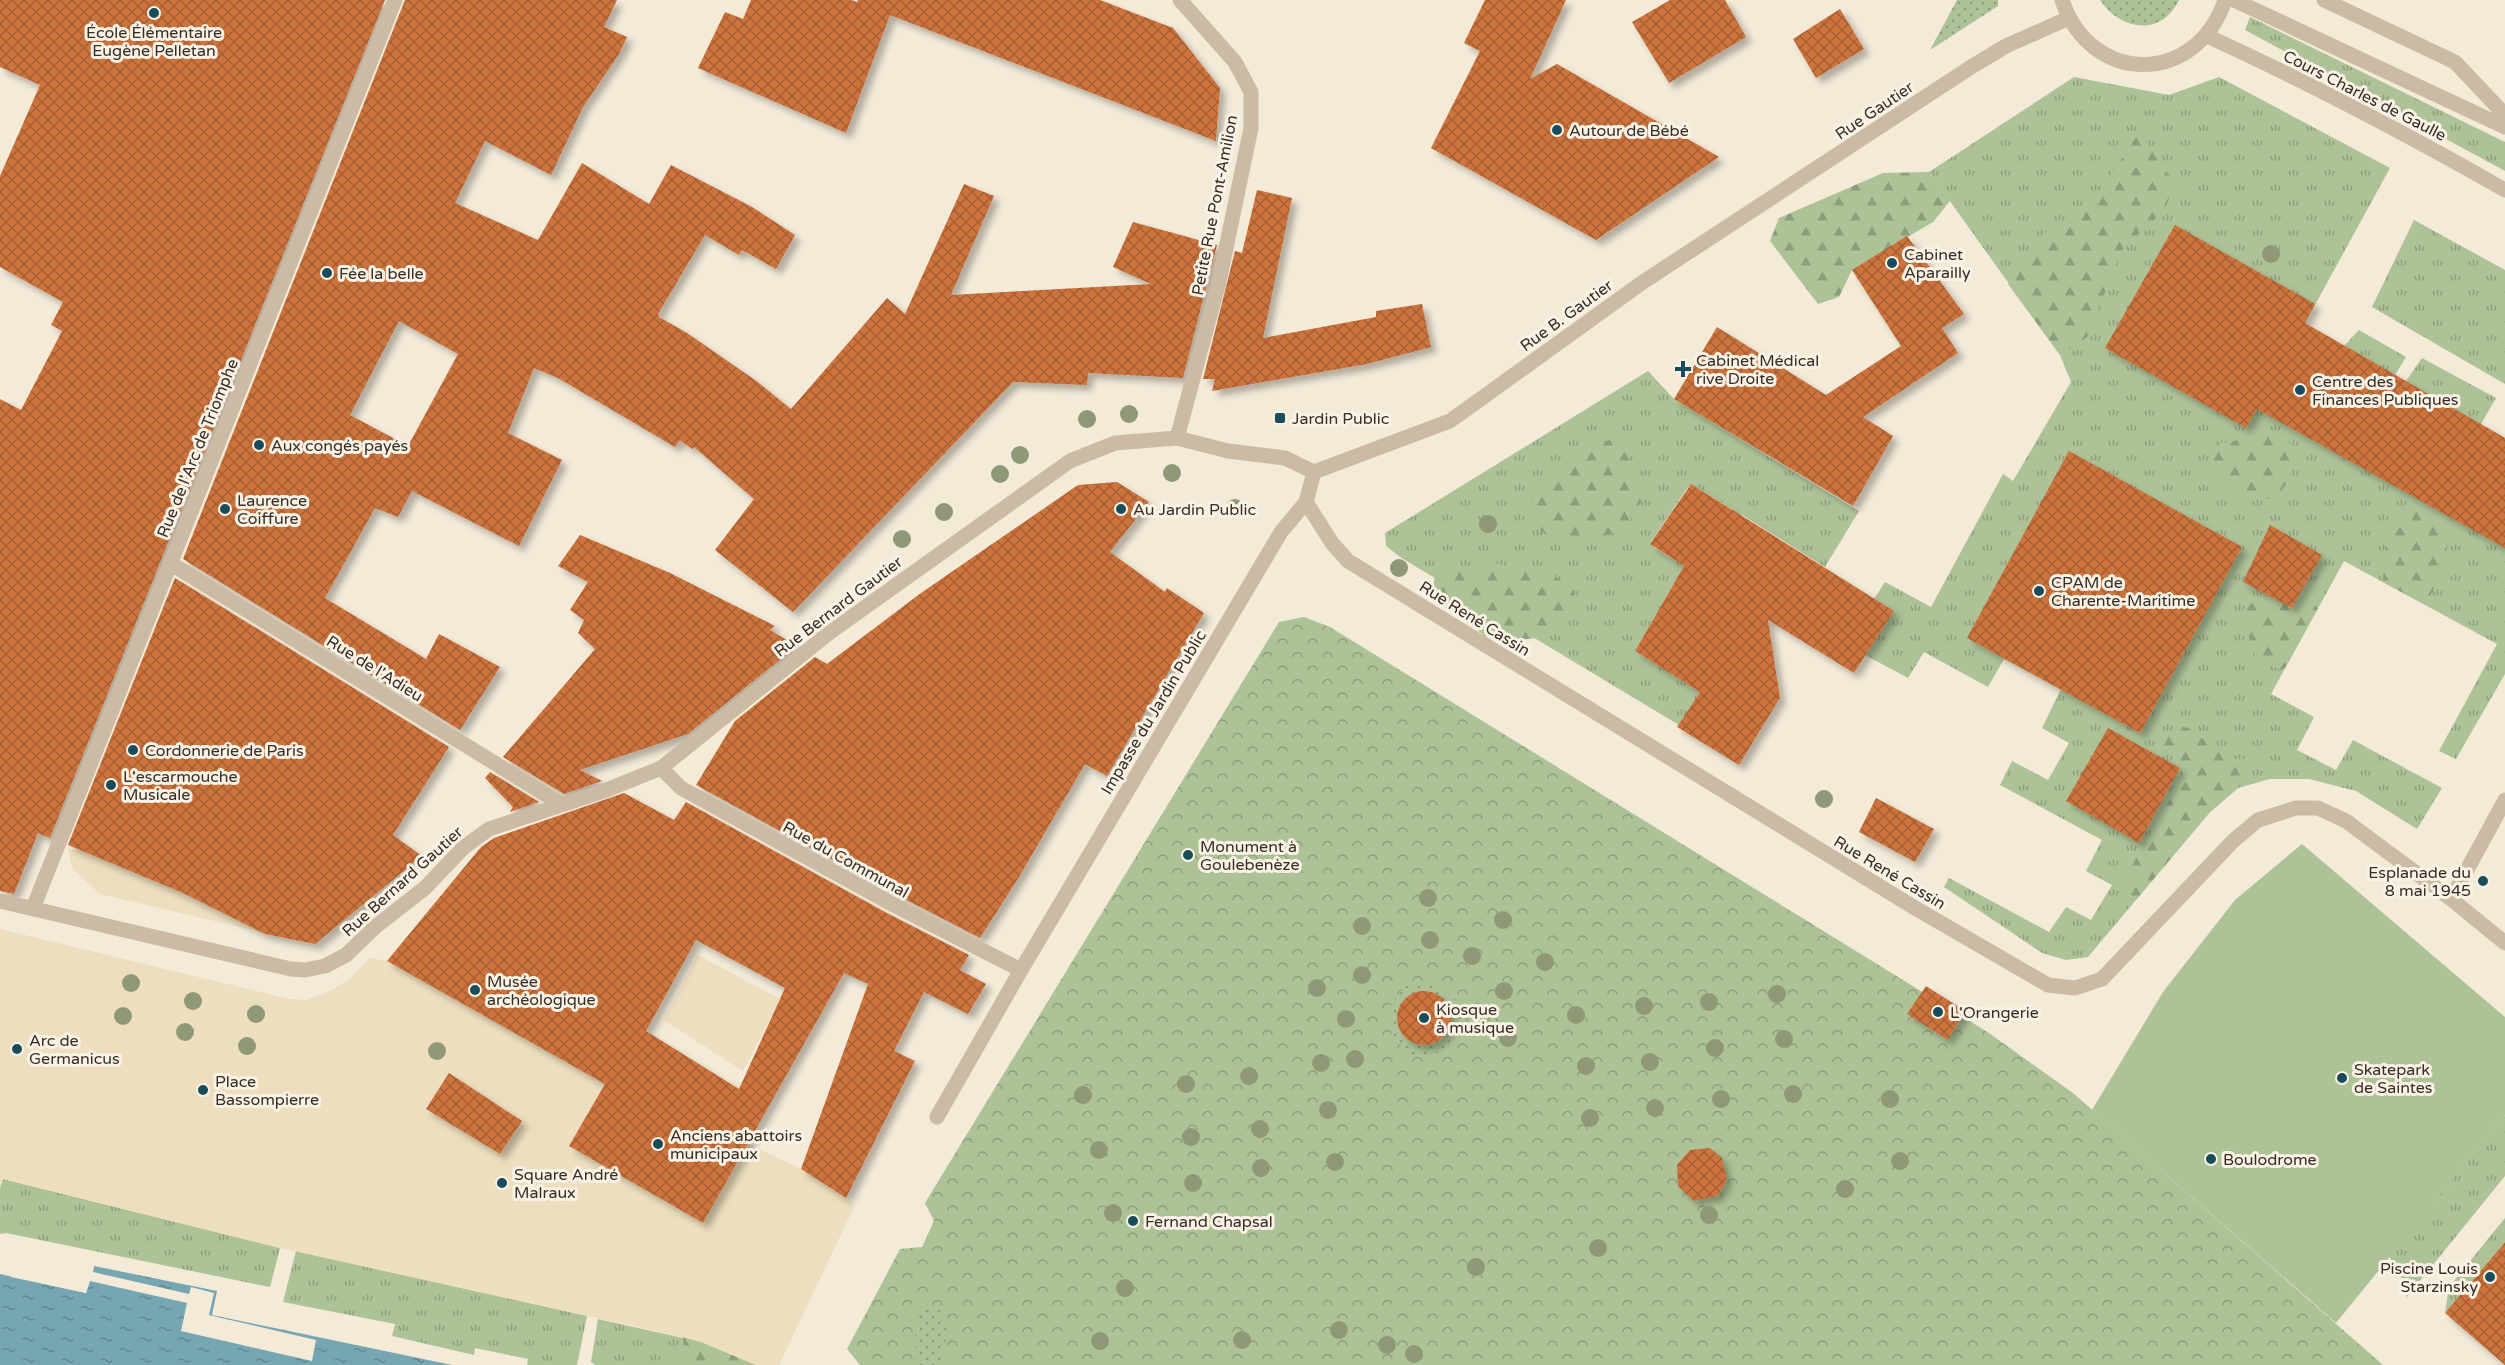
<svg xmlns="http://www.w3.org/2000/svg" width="2505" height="1365" font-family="'Varela Round',sans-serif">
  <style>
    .grass { fill: url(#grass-tufts) }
    .forest { fill: url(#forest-firs) }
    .park { fill: url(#park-crowns) }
    .garden { fill: url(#garden-dots) }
    .pitch { fill: #aec298 }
    .plaza { fill: #ecdebe }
    .water { fill: url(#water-ripples) }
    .pier { fill: #f3ead8 }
    .building { fill: url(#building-cross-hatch); fill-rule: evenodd; filter: url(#shadow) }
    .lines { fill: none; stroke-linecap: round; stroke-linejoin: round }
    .street { stroke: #cbbba4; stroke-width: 15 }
    .tree { fill: #909977 }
    .poi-dot { fill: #194c5a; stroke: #faf3e5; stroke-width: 2 }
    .labels { text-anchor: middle; stroke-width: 6; stroke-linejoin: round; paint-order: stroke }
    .poi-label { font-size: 16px; fill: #362d26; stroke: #faf3e5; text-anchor: start }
    .street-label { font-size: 16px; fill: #362d26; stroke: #faf3e5 }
  </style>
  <defs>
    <pattern id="grass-tufts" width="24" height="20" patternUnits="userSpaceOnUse" patternTransform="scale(1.5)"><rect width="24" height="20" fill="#aec298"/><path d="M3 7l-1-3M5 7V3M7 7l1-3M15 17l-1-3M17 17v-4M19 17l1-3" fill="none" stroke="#8e9e7c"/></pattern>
    <pattern id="forest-firs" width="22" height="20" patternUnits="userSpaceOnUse" patternTransform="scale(1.5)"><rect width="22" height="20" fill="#aec298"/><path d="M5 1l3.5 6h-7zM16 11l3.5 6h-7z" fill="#8e9e7c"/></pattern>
    <pattern id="park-crowns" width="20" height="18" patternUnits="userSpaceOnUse" patternTransform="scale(1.5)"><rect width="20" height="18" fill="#aec298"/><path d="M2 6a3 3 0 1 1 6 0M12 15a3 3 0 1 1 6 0" fill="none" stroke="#8e9e7c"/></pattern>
    <pattern id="garden-dots" width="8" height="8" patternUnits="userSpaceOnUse" patternTransform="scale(1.5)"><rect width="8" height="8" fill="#aec298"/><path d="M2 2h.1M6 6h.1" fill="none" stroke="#8e9e7c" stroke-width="1.8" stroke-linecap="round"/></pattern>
    <pattern id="water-ripples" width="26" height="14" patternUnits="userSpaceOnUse" patternTransform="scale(1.5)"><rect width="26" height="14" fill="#76a6b1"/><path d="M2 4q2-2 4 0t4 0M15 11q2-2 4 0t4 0" fill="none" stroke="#628890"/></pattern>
    <pattern id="building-cross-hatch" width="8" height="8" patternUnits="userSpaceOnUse" patternTransform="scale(1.5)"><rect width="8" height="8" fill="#cd733c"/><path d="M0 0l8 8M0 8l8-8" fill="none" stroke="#a75f32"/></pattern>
    <filter id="shadow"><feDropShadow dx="5.5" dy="5.5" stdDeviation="3" flood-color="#0004"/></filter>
  </defs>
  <rect width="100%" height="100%" fill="#f3ead8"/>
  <path class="grass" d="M2250 17 2505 142V171L2245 30Z
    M2074 77 2169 95 2219 77 2390 168 2293 345 2344 346 2359 330 2406 357 2395 375 2406 381 2422 358 2496 398 2481 424 2505 438V674L2456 759 2439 751 2497 644 2344 561 2271 694 2314 717 2297 750 2336 770 2353 740 2442 788 2417 829 2356 791 2309 779H2270L2238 788 2210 812 2088 957 2066 960 2042 953 1944 887 1949 878 2049 932 2066 907 2091 920 2112 885 2086 871 2102 840 2000 785 2012 761 2048 780 2069 743 2042 728 2061 689 2004 659 1988 687 1924 652 1908 678 1865 655 1888 607 1874 599 1885 582 1931 607 2003 474 2013 481 2071 382 2060 355 1929 172Z
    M2414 220 2505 270V384L2372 307Z
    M1648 371 1674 399 1859 511 1825 567 1741 514 1735 518 1732 509 1698 488 1688 487 1651 542 1655 548 1684 566 1635 651 1700 692 1679 725 1400 557 1386 546 1385 533Z
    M2505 1115V1176L2406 1298 2407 1287 2389 1256Z
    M3 1179 280 1248 270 1287 6 1233 0 1234V1188Z
    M2505 1218V1242L2445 1313 2449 1287Z
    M296 1251 587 1316 577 1365H527L528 1359 475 1348 474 1355 392 1336 395 1324 283 1302Z
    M598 1319 701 1342 756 1365H595L591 1362Z"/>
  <path class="forest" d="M2139 133 2175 183 2165 209 2122 250 2087 337 2060 355 2008 284 2033 241 2092 202Z
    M1929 172 1950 201 1933 222 1852 270 1839 297 1818 304 1770 241 1779 218 1883 173Z
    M2282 433 2296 452 2289 480 2275 500 2235 492 2214 477 2210 457 2221 443Z
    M1609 440 1626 445 1641 502 1624 531C1599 536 1547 555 1535 520 1533 514 1534 507 1533 501L1571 459Z
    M2415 510 2450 531 2443 574 2428 599 2418 601 2383 582 2386 538Z
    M1493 563 1558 578 1575 591 1574 609 1538 638 1515 640 1485 636 1431 595 1435 577Z
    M2266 594 2290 607 2296 602 2307 600 2318 608 2285 668 2280 670 2252 652 2243 609Z
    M2176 725 2192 729 2219 753 2235 759H2247L2238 788 2210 812 2136 900 2121 885 2183 776 2181 764 2160 746Z
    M683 1337 701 1342 756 1365H690L684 1358Z"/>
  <path class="park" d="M1304 617 1330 627 1989 1033 2073 1093 2383 1365H860L847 1349 900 1249 922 1247 934 1221 925 1203 1279 622Z"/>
  <path class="garden" d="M1957 0H1998V6L1930 50Z
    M2100 0H2179C2161 37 2121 31 2100 0Z
    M1434 983 1456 1000 1460 1027 1441 1052 1415 1057 1392 1037 1389 1008 1405 986Z
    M920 1306H939L947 1328 942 1365H916L915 1336Z"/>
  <path class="pitch" d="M2302 844 2505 1017V1115L2336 1323 2092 1110 2163 992 2235 900Z"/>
  <path class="plaza" d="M68 849 80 850 131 870 183 893 261 932 100 894 72 868Z
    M0 929 289 999 306 1000 326 993 350 979 369 958 387 961 628 1046 569 1146 702 1223 746 1143 801 1169 855 1205 779 1365H756L701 1342 683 1337 280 1248 3 1179 0 1188Z
    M698 955 780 999 743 1071 664 1020Z"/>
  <path class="water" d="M94 1266 217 1291 212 1315 452 1365H0V1274L86 1293Z"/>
  <path class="pier" d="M91 1265 94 1266 93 1272 189 1294 191 1287 214 1293 209 1315 316 1340 312 1361 181 1331 187 1303 90 1281 86 1293 11 1277V1274L84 1289Z"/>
  <path class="building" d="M0 0H385L50 838 38 833 14 894 0 891V399L21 410 62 331 51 325 63 302 0 267V176L40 85 0 67Z
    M405 0H617L604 27 627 37 619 54 583 107 551 175 485 141 455 203 538 240 582 163 649 204 671 165 752 207 795 235 776 269 742 250 739 255 705 235 658 314 659 317 687 333 755 380 791 409 887 298 905 314 964 184 994 196 951 295 1151 284 1113 267 1133 222 1217 245 1183 378 1088 373 1087 385 1013 382 793 612 715 550 754 499 694 447 692 449 680 440 675 447 558 378 534 368 508 433 562 460 519 546 412 491 398 517 375 508 325 598 426 659 439 634 500 667 460 730 183 559ZM399 321 458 354 408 446 350 415Z
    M751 0H851L857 2 858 0H1100L1173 28 1220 88 1216 141 890 15 846 133 698 68 725 12 743 19Z
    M1485 0H1566L1530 79 1557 64 1719 157 1596 240 1431 148 1480 51 1464 43Z
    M1670 0H1725L1746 37 1669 83 1632 22Z
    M1840 9 1864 49 1816 78 1793 39Z
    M1257 190 1292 198 1263 338 1376 317V311L1422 304 1431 347 1367 364 1212 391 1215 379H1203L1235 251 1242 253Z
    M2175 225 2315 304 2305 323 2505 438V548L2257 409 2246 428 2105 348Z
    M1907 236 1964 314 1942 328 1958 353 1863 417 1893 436 1853 506 1674 399 1717 327 1826 395 1901 346 1852 270Z
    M2069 451 2242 547 2140 733 1967 638Z
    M1117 482 1149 502 1110 552 1165 592 1167 588 1204 613 1107 776 1085 764 1019 877 980 938 895 894 696 785 735 721 815 657 827 664 921 593 1078 485Z
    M1691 484 1894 611 1854 673 1768 620 1780 698 1739 765 1677 727 1700 692 1635 651 1684 566 1650 544Z
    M2270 525 2322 555 2292 608 2243 582Z
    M580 535 670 573 775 626 770 630 797 646 688 734 580 770 602 781 564 794 503 757 595 649 578 633 584 620 570 610 588 582 558 566Z
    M175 578 449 747 393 835 422 856 315 944 265 934 183 893 68 845Z
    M2108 728 2180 768 2139 843 2066 801Z
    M490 772 539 802 510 812 513 807 485 778Z
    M624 793 674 820 686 802 885 912 969 955 960 970 986 984 968 1014 924 992 894 1051 915 1061 846 1198 801 1169 868 984 844 973 703 1223 569 1146 605 1084 387 961 481 847 494 838ZM696 940 785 988 739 1089 646 1031Z
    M1876 798 1934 829 1915 862 1859 832Z
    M1926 986 1965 1011 1948 1040 1907 1014Z
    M1397 1018a27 27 0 1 1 54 0a27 27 0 1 1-54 0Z
    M449 1073 522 1121 500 1154 426 1109Z
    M1710 1148 1722 1158 1727 1180 1717 1196 1694 1201 1678 1186 1677 1165 1690 1150Z
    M2505 1242V1365L2445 1313Z"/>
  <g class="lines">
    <path class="street" d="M2062 0C2091 86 2196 86 2225 0
      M2234 0 2505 127
      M2324 0 2455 62 2505 115
      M2207 36C2308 82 2408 135 2505 190
      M1177 438 1219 282 1251 128V92L1235 62 1180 0
      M1306 502 1332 543 1348 561 1915 908 2048 985 2075 988 2102 979 2233 841 2258 820 2296 808H2318L2346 821 2451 899 2505 943
      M170 563 561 804
      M661 768 681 788 890 903 1021 970
      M2451 899 2505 800
      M0 901 291 969 305 970 325 966 346 955 375 927 425 888 463 848 489 829 604 791 661 768 829 633 1070 461 1115 443 1177 438 1228 451 1285 458 1314 472 1450 421 1643 282 1971 67 2006 46 2069 18
      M33 908 395 0
      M937 1117 1021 970 1281 532 1306 502 1314 472"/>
  </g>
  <g class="tree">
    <circle cx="2271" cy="254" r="9"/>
    <circle cx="1129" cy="414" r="9"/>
    <circle cx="1087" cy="419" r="9"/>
    <circle cx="1020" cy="455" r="9"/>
    <circle cx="1172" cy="473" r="9"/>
    <circle cx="1000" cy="474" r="9"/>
    <circle cx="1235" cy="508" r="9"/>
    <circle cx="944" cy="512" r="9"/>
    <circle cx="1488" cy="524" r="9"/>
    <circle cx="902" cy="539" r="9"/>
    <circle cx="1399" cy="568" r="9"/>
    <circle cx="1824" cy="799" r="9"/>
    <circle cx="1428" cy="898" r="9"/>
    <circle cx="1503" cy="920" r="9"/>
    <circle cx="1362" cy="926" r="9"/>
    <circle cx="1430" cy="940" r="9"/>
    <circle cx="1472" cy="956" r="9"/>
    <circle cx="1545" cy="962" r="9"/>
    <circle cx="1362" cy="975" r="9"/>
    <circle cx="131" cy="983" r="9"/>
    <circle cx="1317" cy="988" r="9"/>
    <circle cx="1504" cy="991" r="9"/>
    <circle cx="1777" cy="994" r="9"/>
    <circle cx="193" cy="1001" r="9"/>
    <circle cx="1709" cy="1002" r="9"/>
    <circle cx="1644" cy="1006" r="9"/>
    <circle cx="256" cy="1014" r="9"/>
    <circle cx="1576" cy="1015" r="9"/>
    <circle cx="123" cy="1016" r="9"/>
    <circle cx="1346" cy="1019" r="9"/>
    <circle cx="185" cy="1032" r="9"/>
    <circle cx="1508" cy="1038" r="9"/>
    <circle cx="1784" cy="1039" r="9"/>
    <circle cx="247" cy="1046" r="9"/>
    <circle cx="1715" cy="1048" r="9"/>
    <circle cx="437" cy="1051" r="9"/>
    <circle cx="1355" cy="1059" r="9"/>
    <circle cx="1650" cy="1062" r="9"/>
    <circle cx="1321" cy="1063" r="9"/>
    <circle cx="1586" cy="1066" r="9"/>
    <circle cx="1249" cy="1076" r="9"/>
    <circle cx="1186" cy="1084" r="9"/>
    <circle cx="1793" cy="1094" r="9"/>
    <circle cx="1083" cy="1095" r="9"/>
    <circle cx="1721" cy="1099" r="9"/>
    <circle cx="1890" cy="1099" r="9"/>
    <circle cx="1655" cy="1108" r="9"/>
    <circle cx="1328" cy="1110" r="9"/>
    <circle cx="1590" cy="1118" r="9"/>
    <circle cx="1260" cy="1129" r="9"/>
    <circle cx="1191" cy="1137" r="9"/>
    <circle cx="1099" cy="1150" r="9"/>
    <circle cx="1900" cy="1161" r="9"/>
    <circle cx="1335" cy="1162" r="9"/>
    <circle cx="1261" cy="1168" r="9"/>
    <circle cx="1193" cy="1183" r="9"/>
    <circle cx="1845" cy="1189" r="9"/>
    <circle cx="1113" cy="1213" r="9"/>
    <circle cx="1709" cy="1215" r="9"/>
    <circle cx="1598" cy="1248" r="9"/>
    <circle cx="1476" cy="1267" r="9"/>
    <circle cx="1125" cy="1288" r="9"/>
    <circle cx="1339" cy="1330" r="9"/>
    <circle cx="1242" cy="1340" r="9"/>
    <circle cx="1100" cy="1341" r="9"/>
    <circle cx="1387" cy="1345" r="9"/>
    <circle cx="1414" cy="1354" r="9"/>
  </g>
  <g class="poi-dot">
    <circle cx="154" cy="13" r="6"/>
    <circle cx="1557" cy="130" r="6"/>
    <circle cx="1892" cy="263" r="6"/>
    <circle cx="327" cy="273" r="6"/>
    <path d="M1680 360h6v6h6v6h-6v6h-6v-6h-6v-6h6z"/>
    <circle cx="2300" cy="390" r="6"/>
    <rect x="1274" y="412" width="12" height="12" rx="3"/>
    <circle cx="259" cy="445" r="6"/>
    <circle cx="225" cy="509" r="6"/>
    <circle cx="1121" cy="509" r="6"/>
    <circle cx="2039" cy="591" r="6"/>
    <circle cx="133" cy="750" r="6"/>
    <circle cx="111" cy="785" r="6"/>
    <circle cx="1188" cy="855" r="6"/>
    <circle cx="2483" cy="881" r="6"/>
    <circle cx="475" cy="990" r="6"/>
    <circle cx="1938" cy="1012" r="6"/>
    <circle cx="1424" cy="1018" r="6"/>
    <circle cx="17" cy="1049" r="6"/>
    <circle cx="2342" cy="1078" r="6"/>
    <circle cx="203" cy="1090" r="6"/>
    <circle cx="658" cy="1144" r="6"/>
    <circle cx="2211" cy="1159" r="6"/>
    <circle cx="502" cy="1183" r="6"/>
    <circle cx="1133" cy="1221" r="6"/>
    <circle cx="2490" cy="1277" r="6"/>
  </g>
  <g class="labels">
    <g class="poi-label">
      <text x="154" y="38" text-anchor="middle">École Élémentaire<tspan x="154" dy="18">Eugène Pelletan</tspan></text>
      <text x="1569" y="136">Autour de Bébé</text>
      <text x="1904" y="260">Cabinet<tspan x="1904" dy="18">Aparailly</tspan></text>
      <text x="339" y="279">Fée la belle</text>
      <text x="1696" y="366">Cabinet Médical<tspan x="1696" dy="18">rive Droite</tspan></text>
      <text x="2312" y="387">Centre des<tspan x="2312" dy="18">Finances Publiques</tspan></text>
      <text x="1292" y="424">Jardin Public</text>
      <text x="271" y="451">Aux congés payés</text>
      <text x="237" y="506">Laurence<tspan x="237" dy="18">Coiffure</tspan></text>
      <text x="1133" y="515">Au Jardin Public</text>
      <text x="2051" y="588">CPAM de<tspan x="2051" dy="18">Charente-Maritime</tspan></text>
      <text x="145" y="756">Cordonnerie de Paris</text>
      <text x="123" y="782">L'escarmouche<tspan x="123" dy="18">Musicale</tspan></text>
      <text x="1200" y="852">Monument à<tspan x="1200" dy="18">Goulebenèze</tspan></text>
      <text x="2471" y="878" text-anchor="end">Esplanade du<tspan x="2471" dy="18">8 mai 1945</tspan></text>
      <text x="487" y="987">Musée<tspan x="487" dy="18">archéologique</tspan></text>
      <text x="1436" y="1015">Kiosque<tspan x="1436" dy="18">à musique</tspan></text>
      <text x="1950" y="1018">L'Orangerie</text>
      <text x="29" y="1046">Arc de<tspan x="29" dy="18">Germanicus</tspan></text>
      <text x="2354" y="1075">Skatepark<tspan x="2354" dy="18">de Saintes</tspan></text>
      <text x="215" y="1087">Place<tspan x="215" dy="18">Bassompierre</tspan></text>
      <text x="670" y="1141">Anciens abattoirs<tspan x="670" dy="18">municipaux</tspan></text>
      <text x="2223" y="1165">Boulodrome</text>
      <text x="514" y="1180">Square André<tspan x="514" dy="18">Malraux</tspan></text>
      <text x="1145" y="1227">Fernand Chapsal</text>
      <text x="2478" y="1274" text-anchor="end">Piscine Louis<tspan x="2478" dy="18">Starzinsky</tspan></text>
    </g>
    <g class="street-label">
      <text transform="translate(2365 95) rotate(27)" y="6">Cours Charles de Gaulle</text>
      <text transform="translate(1874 110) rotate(-34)" y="6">Rue Gautier</text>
      <text transform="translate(1214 205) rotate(-79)" y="6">Petite Rue Pont-Amilion</text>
      <text transform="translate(1566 315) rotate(-36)" y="6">Rue B. Gautier</text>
      <text transform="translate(197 448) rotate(-68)" y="6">Rue de l'Arc de Triomphe</text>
      <text transform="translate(838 606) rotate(-37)" y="6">Rue Bernard Gautier</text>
      <text transform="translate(1475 618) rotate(32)" y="6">Rue René Cassin</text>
      <text transform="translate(375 668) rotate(32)" y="6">Rue de l'Adieu</text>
      <text transform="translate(1153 712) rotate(-59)" y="6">Impasse du Jardin Public</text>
      <text transform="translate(846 859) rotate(29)" y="6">Rue du Communal</text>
      <text transform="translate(1890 872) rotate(31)" y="6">Rue René Cassin</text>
      <text transform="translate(402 881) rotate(-42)" y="6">Rue Bernard Gautier</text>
    </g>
  </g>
</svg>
